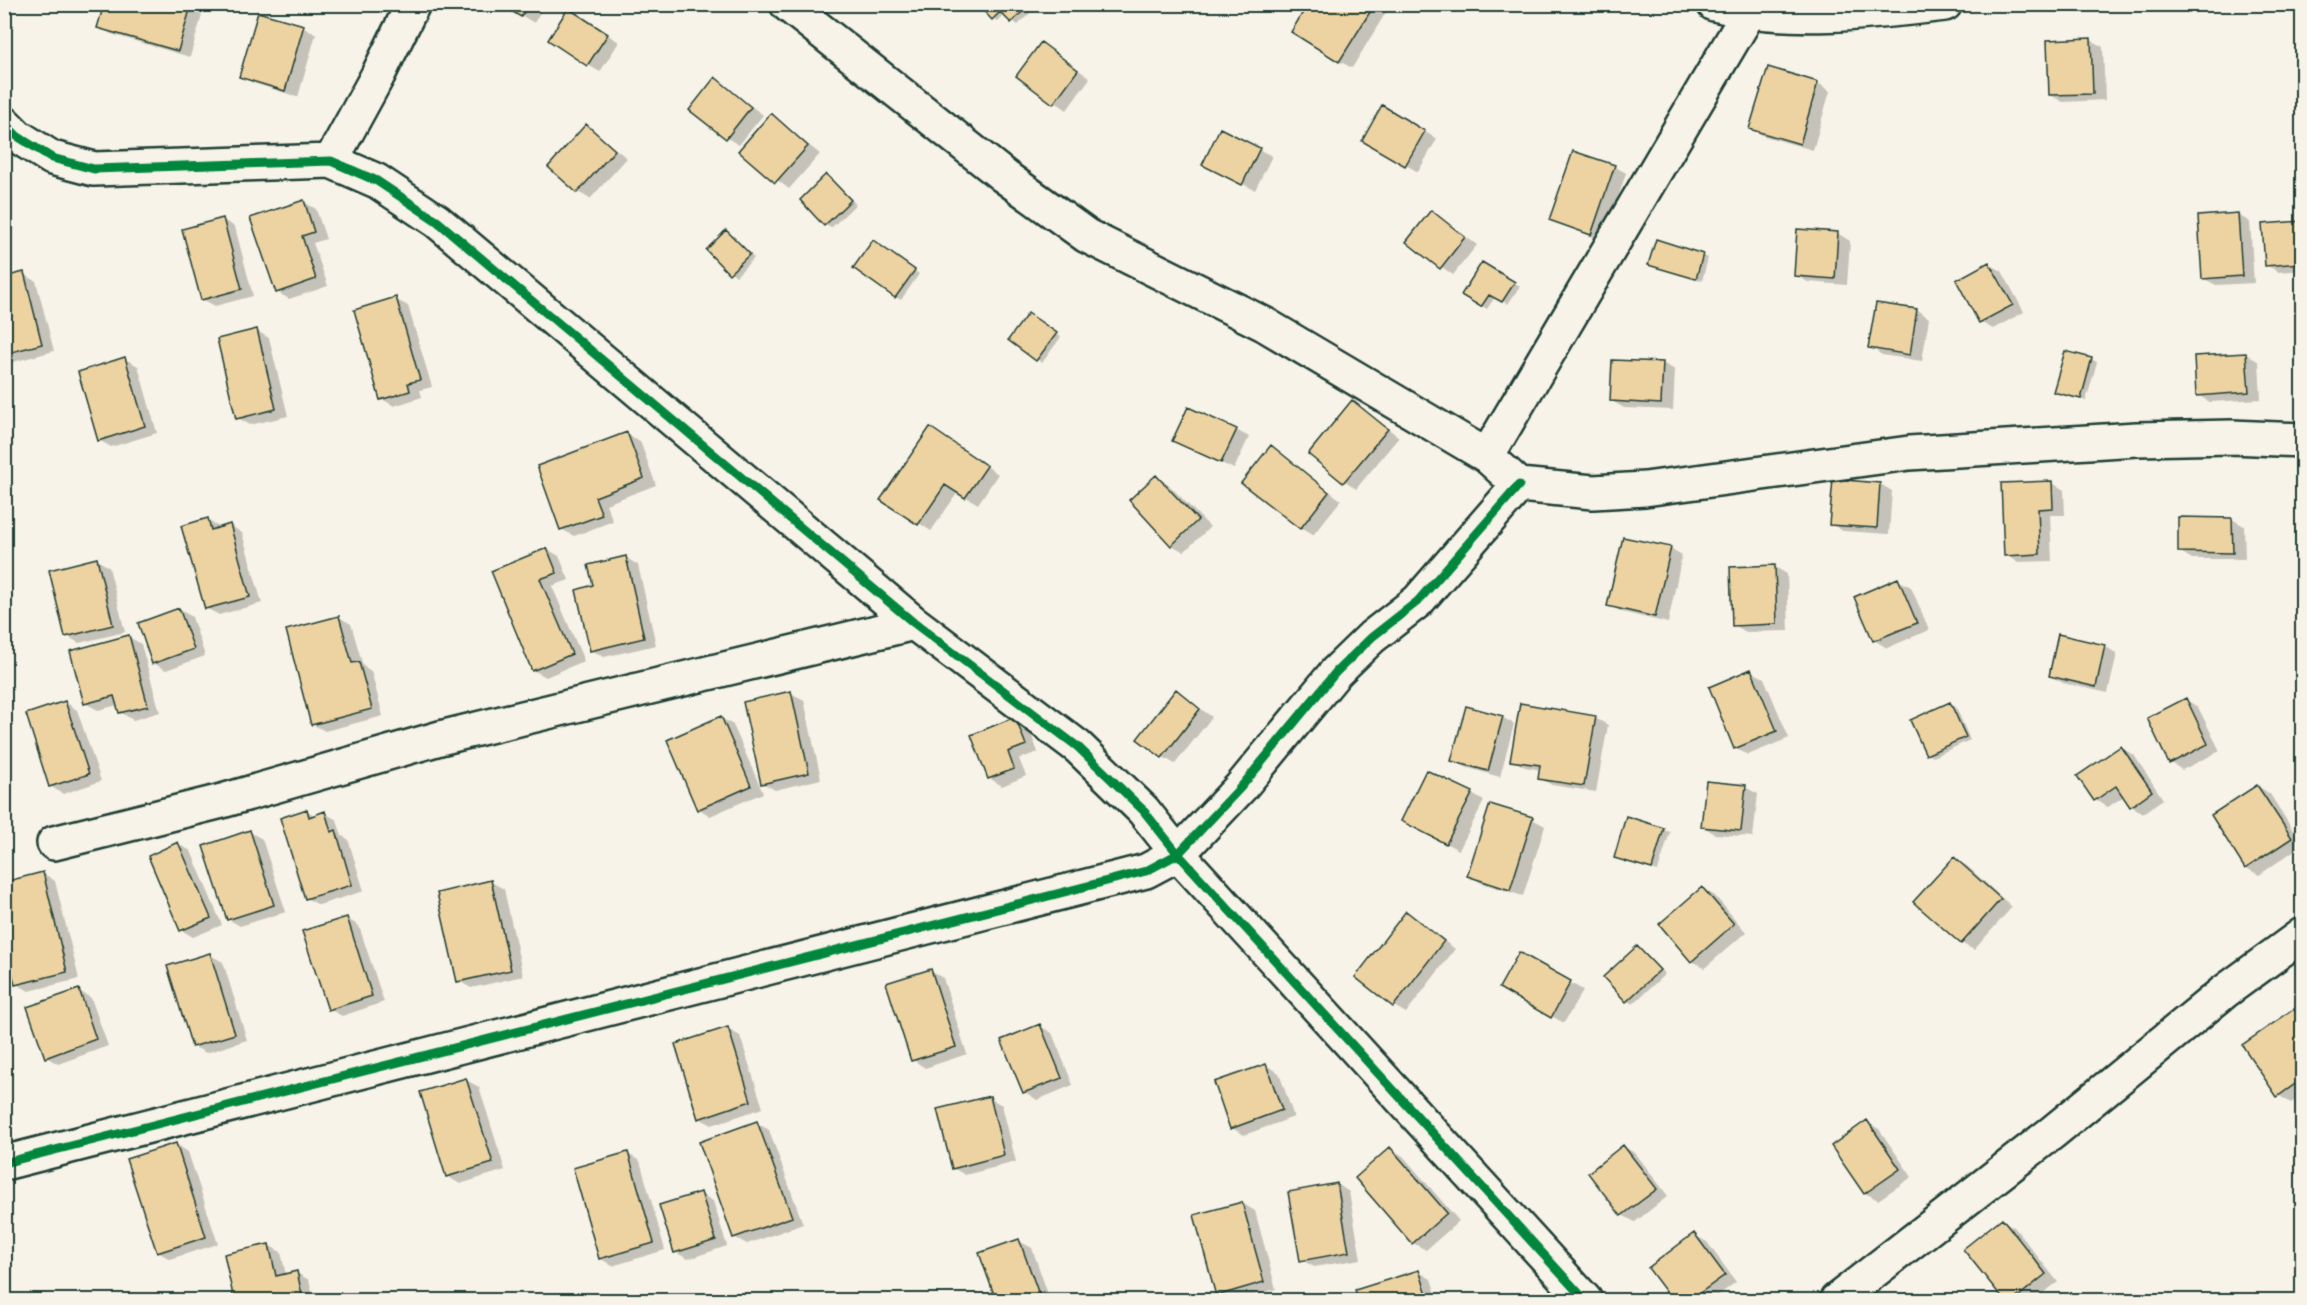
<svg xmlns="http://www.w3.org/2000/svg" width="2307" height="1305" font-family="Kalam,sans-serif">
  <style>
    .shadow { fill: #0003 }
    .building { fill: #eed3a2; stroke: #1f3d34; stroke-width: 1.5 }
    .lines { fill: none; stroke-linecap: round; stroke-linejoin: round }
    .street-casing { stroke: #1f3d34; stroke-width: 38 }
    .street { stroke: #f7f3e8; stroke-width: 33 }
    .cycleway-casing { stroke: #f7f3e8; stroke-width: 13 }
    .cycleway { stroke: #00873e; stroke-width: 9 }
  </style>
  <rect width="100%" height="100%" fill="#f7f3e8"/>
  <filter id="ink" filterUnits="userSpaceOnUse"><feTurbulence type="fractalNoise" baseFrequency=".0167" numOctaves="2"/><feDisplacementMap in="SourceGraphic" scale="12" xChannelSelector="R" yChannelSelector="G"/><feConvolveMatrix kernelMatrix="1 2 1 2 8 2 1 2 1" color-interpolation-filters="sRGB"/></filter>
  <g filter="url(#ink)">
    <path class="shadow" d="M106 4H179L202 15 190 57 111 34 99 27Z
      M503 4H545L534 23Z
      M1039 4 1018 25 1005 15 998 22 979 5Z
      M1310 4H1391L1352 68 1339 61Z
      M581 17 619 42 600 72 588 65Z
      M303 27 316 34 298 97 253 83 241 76Z
      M2091 40 2103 47 2105 100 2063 102 2050 95Z
      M1042 44 1090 78 1067 110 1018 76Z
      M1769 69 1818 83 1830 91 1813 150 1764 136 1751 129Z
      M715 79 763 115 739 145 727 138Z
      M1383 107 1437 139 1418 172 1364 140Z
      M771 115 820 154 789 189 740 151Z
      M586 126 627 158 590 199 578 192Z
      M1220 130 1272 156 1255 190 1216 171Z
      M1614 166 1626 173 1604 241 1551 220Z
      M826 176 856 204 831 228 825 225Z
      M304 202 316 209 326 239 313 243 328 286 289 299 277 292Z
      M1431 211 1477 245 1453 275 1408 242Z
      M2238 215 2250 222 2254 283 2216 285 2203 278Z
      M223 220 235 227 253 296 215 306 202 299Z
      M2302 222V270L2279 272 2266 265 2263 225Z
      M726 232 754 258 736 276 708 250Z
      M1837 233 1850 241 1847 285 1808 282 1795 275Z
      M879 245 919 274 901 300 896 297Z
      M1703 255 1708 258 1702 281 1650 264Z
      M1482 264 1520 286 1508 304 1495 297 1487 309 1463 295Z
      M1989 264 2002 271 2024 312 1993 329 1980 322Z
      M23 274 36 281 54 351 13 362 4 357V279Z
      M395 299 408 306 432 387 420 390 422 397 394 406 382 399Z
      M1917 310 1929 318 1922 361 1882 355 1870 347Z
      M1034 318 1061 337 1042 363 1010 340Z
      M257 331 269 338 288 416 250 425 238 418Z
      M2246 354 2259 362 2261 399 2210 402 2197 395 2195 357Z
      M125 359 138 366 157 433 111 447 99 440Z
      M2091 359 2097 362 2086 401 2055 391Z
      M1662 363 1675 370 1673 410 1624 408 1612 401Z
      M1353 402 1399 437 1356 489 1310 454Z
      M1236 430 1249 437 1234 469 1174 441Z
      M627 434 640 441 656 485 606 504 613 521 574 536 561 529Z
      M943 436 998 474 978 504 958 492 931 531 882 499Z
      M1271 447 1341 500 1313 535 1301 528Z
      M1156 477 1168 484 1210 527 1184 552 1172 545Z
      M2051 482 2064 490 2065 515H2050L2052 561 2018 562 2005 555Z
      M1880 484 1892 491 1889 534 1843 531 1831 524Z
      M2232 519 2244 526 2245 559H2192L2179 551Z
      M208 520 221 528 230 525 242 533 262 603 219 615 206 608Z
      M1670 548 1682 555 1668 623 1622 612 1609 605Z
      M547 549 559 556 569 580 552 586 584 661 546 677 533 670 493 572Z
      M625 557 638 565 656 645 604 657 591 650 595 587Z
      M97 560 109 567 125 632 79 643 67 636Z
      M1775 567 1787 574 1789 631 1746 632 1734 625Z
      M2302 569V583L2299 581Z
      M1898 580 1911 587 1929 630 1887 648 1874 640Z
      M179 609 192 617 205 656 166 670 153 663Z
      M339 617 351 624 363 666 371 671 383 716 325 731 312 724Z
      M129 637 141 644 160 712 133 720 120 712 118 705 98 710 85 703Z
      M2105 646 2117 654 2108 693 2063 683 2051 676Z
      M1751 671 1764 678 1789 738 1748 755 1735 748Z
      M1176 691 1212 717 1175 764 1163 757Z
      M791 693 804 700 821 779 775 790 762 783Z
      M2186 700 2198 707 2220 751 2182 770 2170 762Z
      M65 702 77 710 101 781 63 794 50 786Z
      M1950 703 1956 707 1970 740 1933 757 1927 754Z
      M1502 717 1514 724 1500 777 1465 767 1453 760Z
      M721 718 733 725 763 793 710 816 698 808Z
      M1015 718 1028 726 1038 752 1019 759 1026 776 1002 786 989 778Z
      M1595 718 1608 725 1596 792 1552 785 1539 778 1541 770 1525 767 1512 760Z
      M2121 748 2134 755 2163 799 2143 813 2131 806 2124 796 2108 807 2095 800 2079 776Z
      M2258 786 2270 794 2302 845 2259 875 2246 868Z
      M1745 787 1758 794 1753 837 1715 834 1702 826Z
      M1472 794 1484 801 1459 850 1415 828Z
      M307 811 316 816 325 813 337 820 342 836 348 839 364 891 319 905 306 898Z
      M1627 818 1670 832 1658 871 1616 857Z
      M1532 819 1545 826 1523 896 1481 883 1469 875Z
      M250 832 262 839 286 912 240 926 228 919Z
      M178 844 191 851 222 925 193 937 181 930Z
      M1954 859 1967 866 2012 907 1974 950 1961 943Z
      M43 873 55 881 79 979 29 991 17 984Z
      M491 882 504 889 523 976 471 988 459 981Z
      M1702 888 1715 896 1746 932 1705 968 1692 961Z
      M1406 913 1455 949 1406 1013 1394 1006Z
      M346 918 359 926 384 1002 342 1016 329 1009Z
      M1637 948 1665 974 1633 1004 1627 1001Z
      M1520 954 1583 990 1564 1023 1501 988Z
      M210 955 223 962 247 1040 206 1053 193 1046Z
      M930 971 943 978 967 1054 925 1068 913 1060Z
      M79 991 91 998 108 1046 58 1064 46 1057Z
      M2294 1011 2302 1016V1095L2291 1103 2278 1095Z
      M1040 1026 1052 1033 1073 1085 1037 1100 1025 1092Z
      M728 1029 740 1036 763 1108 712 1125 699 1118Z
      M1266 1065 1279 1073 1294 1117 1244 1135 1232 1128Z
      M466 1080 479 1087 505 1170 460 1184 447 1176Z
      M989 1098 1002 1105 1016 1162 965 1175 953 1168Z
      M1867 1122 1879 1129 1912 1177 1878 1200 1865 1193 1833 1146Z
      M757 1123 769 1130 803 1224 747 1244 734 1237Z
      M176 1144 188 1152 218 1244 170 1259 158 1252Z
      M1623 1146 1636 1154 1668 1196 1635 1222 1622 1215Z
      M1390 1148 1403 1156 1459 1221 1426 1250 1413 1243 1357 1178Z
      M628 1154 640 1161 665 1250 612 1266 600 1258Z
      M1337 1184 1349 1192 1361 1259 1314 1267 1302 1260Z
      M701 1194 713 1201 727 1246 688 1259 675 1252Z
      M1242 1203 1255 1211 1276 1289 1236 1300H1226L1217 1295Z
      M2002 1220 2014 1227 2058 1282 2034 1300H2006L1965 1249Z
      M1694 1235 1707 1242 1736 1282 1712 1300H1674L1650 1268Z
      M1019 1241 1032 1248 1050 1300H997L981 1254Z
      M268 1245 281 1252 286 1275 297 1273 309 1280 314 1300H235L225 1255Z
      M1419 1272 1431 1279 1438 1300H1359L1357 1291Z"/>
    <path class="building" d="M104 4 191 6 178 51 97 28Z
      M500 4H529L521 17Z
      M977 4H1030L1011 23 1000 12 992 20Z
      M1308 4H1375L1339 62 1291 32Z
      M568 8 608 34 587 66 548 40Z
      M258 12 304 25 285 91 239 77Z
      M2091 38 2093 94 2049 95 2047 40Z
      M1041 42 1078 70 1053 104 1016 76Z
      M1768 67 1818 82 1800 144 1749 129Z
      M715 77 751 107 726 139 689 110Z
      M1382 105 1425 131 1405 166 1362 141Z
      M771 113 808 146 775 183 738 151Z
      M586 124 615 150 577 193 548 167Z
      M1220 128 1260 148 1242 185 1202 165Z
      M1573 151 1615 165 1591 235 1549 220Z
      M826 174 851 200 824 226 800 200Z
      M304 200 314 232 302 236 316 279 276 293 250 218Z
      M1431 210 1465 237 1440 269 1406 242Z
      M2238 213 2242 276 2202 279 2198 216Z
      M223 218 242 289 201 300 182 229Z
      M2302 221V263L2265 266 2262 224Z
      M1797 229 1838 232 1835 279 1794 276Z
      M726 230 750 254 729 274 706 250Z
      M1656 239 1703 254 1696 279 1648 265Z
      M873 240 915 270 895 298 853 268Z
      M1482 262 1515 282 1502 302 1489 295 1481 307 1461 295Z
      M1989 262 2013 305 1979 323 1956 280Z
      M24 272 42 344 4 354V277Z
      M396 297 420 380 408 383 410 391 380 400 354 310Z
      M1876 303 1917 309 1910 355 1868 348Z
      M1028 313 1057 333 1036 361 1008 340Z
      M257 329 276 409 236 419 217 339Z
      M2065 351 2092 358 2081 399 2053 392Z
      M2246 353 2249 392 2196 396 2194 356Z
      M125 357 145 426 98 441 78 372Z
      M1612 360 1663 362 1661 404 1610 401Z
      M1352 400 1388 429 1343 483 1308 454Z
      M1188 407 1237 429 1221 463 1172 441Z
      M930 427 987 466 965 498 945 485 918 525 880 500Z
      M627 432 644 478 595 497 602 515 560 530 537 466Z
      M1271 445 1329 492 1300 529 1241 483Z
      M1156 475 1198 520 1171 546 1129 500Z
      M1833 479 1880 483 1877 528 1829 525Z
      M2052 481 2053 508 2038 509 2040 554 2004 556 2001 483Z
      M2178 517 2232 518 2233 553 2178 552Z
      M208 518 211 530 230 524 250 597 205 609 181 526Z
      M1623 537 1671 547 1655 617 1607 606Z
      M547 548 557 573 540 579 572 654 532 671 491 571Z
      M626 556 644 638 590 651 576 590 593 585 588 565Z
      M97 558 113 625 65 637 49 570Z
      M1775 565 1777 624 1732 626 1730 567Z
      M1898 578 1917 623 1873 641 1854 597Z
      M179 608 194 649 152 664 138 623Z
      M339 616 352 663 359 662 372 709 311 725 286 630Z
      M2058 634 2105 645 2096 687 2049 676Z
      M129 635 148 706 119 713 114 696 84 704 70 651Z
      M1751 669 1777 731 1734 749 1709 687Z
      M1176 689 1200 709 1162 758 1137 739Z
      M791 691 809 773 761 784 743 702Z
      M2186 698 2208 744 2169 764 2147 718Z
      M65 701 89 774 49 787 26 714Z
      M1950 702 1966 737 1926 755 1910 720Z
      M1520 703 1596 716 1584 786 1538 779 1540 765 1510 761Z
      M1466 706 1503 716 1488 771 1451 761Z
      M721 716 751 786 697 810 667 740Z
      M1015 717 1026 745 1008 752 1014 769 988 779 971 735Z
      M2121 746 2152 791 2130 807 2116 786 2094 801 2077 776Z
      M1426 770 1473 792 1446 844 1401 821Z
      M1706 781 1746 785 1741 831 1701 827Z
      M2257 785 2292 838 2245 869 2211 815Z
      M1490 804 1533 817 1510 890 1467 876Z
      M307 809 309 817 325 811 331 832 336 830 352 885 305 899 280 818Z
      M1626 816 1664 828 1652 869 1614 858Z
      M250 830 274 905 227 920 203 846Z
      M178 842 211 918 180 931 148 856Z
      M1954 857 2001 899 1961 944 1913 902Z
      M43 872 67 972 15 985 4 939V882Z
      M491 880 511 970 457 982 437 893Z
      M1702 887 1734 924 1691 962 1659 924Z
      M1406 911 1444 941 1393 1007 1355 977Z
      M347 917 372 996 328 1010 302 931Z
      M1637 946 1660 970 1626 1002 1603 977Z
      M1519 952 1571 981 1551 1018 1499 988Z
      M210 953 235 1034 192 1047 167 966Z
      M931 969 956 1047 911 1061 886 983Z
      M79 989 96 1039 45 1058 27 1007Z
      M2294 1009 2302 1021V1079L2277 1097 2242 1045Z
      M1040 1024 1062 1078 1023 1093 1001 1040Z
      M728 1027 751 1101 698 1119 675 1044Z
      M1266 1064 1282 1110 1230 1129 1214 1082Z
      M466 1078 493 1163 446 1177 420 1092Z
      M990 1096 1004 1155 952 1169 937 1109Z
      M1867 1120 1900 1169 1864 1194 1831 1146Z
      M757 1121 792 1217 733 1238 699 1142Z
      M176 1143 206 1237 157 1253 126 1159Z
      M1623 1145 1657 1189 1621 1216 1588 1173Z
      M1390 1147 1447 1213 1412 1244 1355 1178Z
      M628 1152 654 1243 599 1259 573 1168Z
      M1337 1183 1349 1252 1300 1261 1288 1192Z
      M701 1192 716 1240 674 1253 659 1205Z
      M1242 1202 1264 1282 1216 1296 1194 1215Z
      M2002 1218 2046 1274 2014 1300H2004L1963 1249Z
      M1694 1233 1725 1275 1690 1300H1672L1648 1268Z
      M1019 1239 1041 1300H996L979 1253Z
      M269 1244 276 1276 297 1271 303 1300H234L224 1254Z
      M1419 1270 1429 1300H1358L1355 1290Z"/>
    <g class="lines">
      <g class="street-casing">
        <path id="street" d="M787 4 1004 176 1087 236 1264 324 1487 456
          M1714 4C1786 23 1871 13 1945 4
          M1748 14 1487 456 1519 485 1593 492 1645 489 1909 453 2137 439 2232 437 2302 440
          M4 123 17 136 52 158 94 169 331 161 377 181 437 221 914 623 1078 747 1143 810 1178 854 1585 1300
          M331 161 378 75 413 4
          M54 843 222 801 440 738 914 623
          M4 1163 1146 871 1178 854 1241 787 1336 672 1372 637 1418 601 1519 485
          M1837 1300 2053 1132 2224 992 2302 935"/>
      </g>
      <use href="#street" class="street"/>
      <g class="cycleway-casing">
        <path id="cycleway" d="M4 123 17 136 52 158 94 169 331 161 377 181 437 221 914 623 1078 747 1143 810 1178 854 1585 1300
          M4 1163 1146 871 1178 854 1241 787 1336 672 1372 637 1418 601 1519 485"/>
      </g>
      <use href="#cycleway" class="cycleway"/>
    </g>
  </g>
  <rect width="2307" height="1305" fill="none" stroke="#f7f3e8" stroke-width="24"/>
  <rect x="12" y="12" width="2283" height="1281" fill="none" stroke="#1f3d34" stroke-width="2" filter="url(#ink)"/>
</svg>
